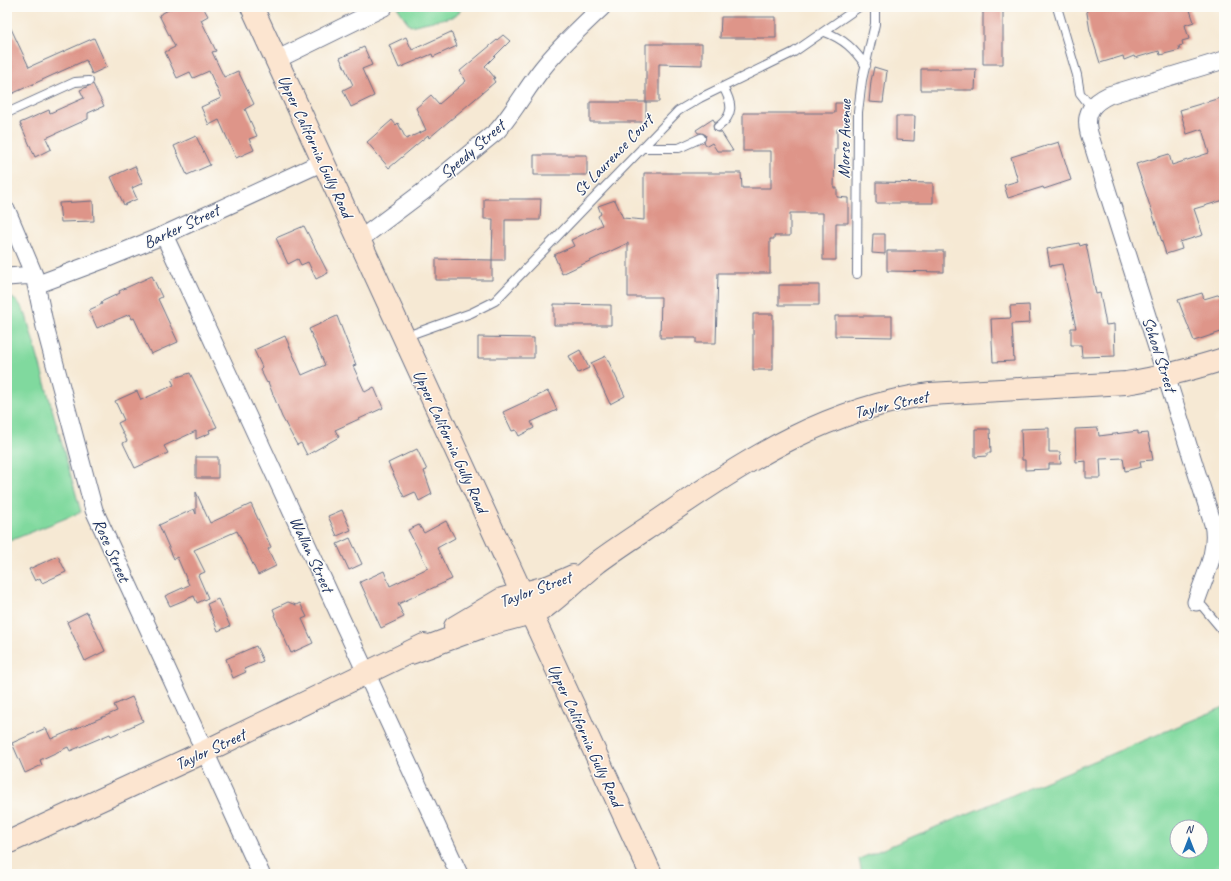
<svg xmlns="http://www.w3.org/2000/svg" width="1231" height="881" font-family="Caveat,sans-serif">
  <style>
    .green { fill: #80d99e; stroke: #4e847e; fill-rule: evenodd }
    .building { fill: #de9589 }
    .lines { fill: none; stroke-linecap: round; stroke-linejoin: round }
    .lane-casing { stroke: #687087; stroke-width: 10 }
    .street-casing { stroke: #687087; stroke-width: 19 }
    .secondary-casing { stroke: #687087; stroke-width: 24 }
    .lane { stroke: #fff; stroke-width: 8 }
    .street { stroke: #fff; stroke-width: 17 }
    .secondary { stroke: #fce5d0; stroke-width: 22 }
    .labels { text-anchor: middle; stroke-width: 3; stroke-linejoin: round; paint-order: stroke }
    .street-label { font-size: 17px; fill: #1b2f5e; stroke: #fdfcf7 }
  </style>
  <rect width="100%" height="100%" fill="#fdfcf7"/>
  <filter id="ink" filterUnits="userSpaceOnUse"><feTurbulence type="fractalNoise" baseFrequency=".025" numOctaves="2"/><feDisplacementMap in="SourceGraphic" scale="8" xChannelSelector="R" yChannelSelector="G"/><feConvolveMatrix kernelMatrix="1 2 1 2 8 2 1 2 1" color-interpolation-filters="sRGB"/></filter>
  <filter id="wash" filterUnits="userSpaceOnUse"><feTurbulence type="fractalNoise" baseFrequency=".012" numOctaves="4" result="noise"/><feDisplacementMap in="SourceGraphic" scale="16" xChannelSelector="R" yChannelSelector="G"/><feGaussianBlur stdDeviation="0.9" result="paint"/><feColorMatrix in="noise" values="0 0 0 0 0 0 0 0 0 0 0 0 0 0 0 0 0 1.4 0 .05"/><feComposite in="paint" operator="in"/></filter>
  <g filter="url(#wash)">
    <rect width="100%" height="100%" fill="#f6e9d4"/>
    <path class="green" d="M397 7H463L456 16 410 26Z
      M7 294 19 303 26 315 81 512 7 542Z
      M1224 707V874H862L859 859ZM1177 827H1201V851H1177Z"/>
    <g id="blocks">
      <path class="building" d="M174 7H203L208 16 201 20 216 51 212 52 224 77 238 71 254 104 245 109 257 136 249 139 254 150 236 158 219 120 209 125 201 107 221 98 209 71 193 78 190 72 177 78 165 52 175 47 159 15Z
        M1086 7H1189L1194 22 1185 25 1189 39 1182 41 1183 45 1179 46 1180 50 1160 55 1159 51 1135 58 1134 56 1124 60 1123 56 1100 63 1090 31Z
        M983 10H1003V64H983Z
        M721 17H776V38H720Z
        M7 20 29 67 94 38 107 67 92 74 86 60 7 96Z
        M451 32 457 46 433 57 432 54 399 68 389 45 406 37 412 50Z
        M503 35 510 41 485 66 495 78 493 79 495 82 429 138 428 135 389 168 367 142 392 120 396 125 398 123 406 139 426 130 416 108 431 95 439 104 466 81 460 71Z
        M646 44H702V65L659 64V102H646Z
        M364 47 372 65 362 69 374 96 351 107 343 90 353 85 340 58Z
        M874 67 887 71 883 103 869 102 871 81Z
        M921 69H976L975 90H921Z
        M93 84 104 106 88 113V119L46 138 51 149 35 157 20 123 49 110 50 113 84 98 80 90Z
        M1220 98 1224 112V200L1194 209 1203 235 1180 242 1182 249 1166 254 1136 164 1169 154 1172 165 1209 153 1202 129 1187 134 1180 110Z
        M590 102H646V122H590Z
        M835 103H849V129H837V149H835L834 188H837V197L848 198V223H836V260H823V213H790V236H774V239H770V273H718L716 343H696V338H660L661 297H628V243L562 274 554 255 574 246 571 240 602 225 598 216 601 214 598 206 615 200 623 218 644 220V173H741L742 188H771V151H743V113H835Z
        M896 116H915L914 141 896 140Z
        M713 119 715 122 713 126 714 130 717 132H721L733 151H717L712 143 707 146 704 142 706 135 702 133H698L696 130Z
        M196 136 210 165 187 175 174 146Z
        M1059 142 1071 180 1044 189 1043 187 1008 198 1004 185 1018 181 1011 157Z
        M534 155H587V175H534Z
        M135 166 143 183 132 188 137 199 124 205 111 177Z
        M876 182 933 183V203H876Z
        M484 199H541L540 220H505V260H492L493 219H484Z
        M93 201 94 221 61 222 59 203Z
        M304 226 328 273 316 279 308 262 301 265 298 259 288 264 276 238Z
        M873 234H885V254L872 253Z
        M1079 243 1080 246 1086 244 1096 294 1100 293 1106 325 1114 324 1115 356 1082 357 1081 345H1071V328H1076L1062 264 1050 266 1047 249Z
        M887 251H944V272L887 271Z
        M436 259 492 260V280H436Z
        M152 276 162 297 158 299 178 342 151 354 134 318 132 319 130 314 97 328 89 310 102 304 101 302 120 293 119 291Z
        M779 285H819V305H779Z
        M1202 293 1204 299 1224 293V331L1194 341 1178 300Z
        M554 304 611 305V325H554Z
        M1029 305 1030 323 1012 324 1014 361 993 362 991 319 1011 318 1010 306Z
        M753 314H773V370H753Z
        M337 316 356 365 353 366 365 392 374 387 383 408 335 430 339 437 307 455 301 443 297 445 282 417 268 382 267 383 260 369 262 367 254 350 285 336 302 375 325 365 309 329Z
        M835 316H892V337L835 336Z
        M478 337 534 338V358H478Z
        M580 350 589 368 578 373 569 356Z
        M606 356 625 396 610 404 591 363Z
        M190 373 217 427 209 430 210 433 196 439V431L164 446 168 453 135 468 123 443 127 441 118 423 124 420 115 401 137 391 141 400 174 385 171 379Z
        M548 391 557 410 531 422 534 428 519 436 516 430 512 431 503 412Z
        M1049 428V452H1060L1061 464H1049V469L1025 470V460H1022L1021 429Z
        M1098 428 1099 436 1138 431V434L1148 433 1153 460 1140 461 1141 467 1125 471 1123 458 1100 459 1101 478H1086V461L1076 462 1075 429Z
        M975 429H990L991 453H987V456L975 457Z
        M417 449 427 470 424 471 432 494 419 501 415 492 404 497 388 463Z
        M196 457H218V478H196Z
        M196 492 210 523 251 504 271 547 268 549 276 566 258 575 237 531 194 550 205 572 198 575 208 598 197 603 194 596 170 606 165 596 189 585 177 557 174 559 159 525 194 509 196 514Z
        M342 510 351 530 337 536 328 516Z
        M446 521 455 538 437 548 452 579 398 604 404 617 381 628 360 582 384 571 390 586 428 568 408 530 419 525 424 533Z
        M350 538 362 564 349 570 337 544Z
        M58 556 66 572 42 583 40 578 35 581 29 569Z
        M218 599 230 626 218 631 207 604Z
        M288 602 296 605 300 603 307 617 302 619 313 643 291 653 274 615 275 614 273 609Z
        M87 612 105 651 85 661 67 622Z
        M256 646 263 661 244 669 246 672 233 678 226 659Z
        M132 697 143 721 111 736 110 734 70 751 68 747 40 760 42 765 25 773 12 743 46 728 51 739 117 711 114 705Z"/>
    </g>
  </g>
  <g filter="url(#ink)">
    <use href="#blocks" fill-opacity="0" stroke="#687087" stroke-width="1"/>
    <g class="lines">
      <g class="lane-casing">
        <path id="lane" d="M1057 7 1077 75 1080 93 1091 107
          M825 32C844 39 854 49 866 66
          M7 113 75 82 89 81
          M718 127C734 115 733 104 723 87
          M642 148H679L701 138
          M857 274 858 112 862 80 875 24V7
          M404 337 471 313 495 301 678 111 700 98 794 52 859 7
          M1196 602 1203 607 1224 632"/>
      </g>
      <g class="street-casing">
        <path id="street" d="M276 60 384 7
          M7 211 34 275 45 327 94 510 261 874
          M164 235 459 874
          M359 240 424 191 497 131C514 112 526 89 542 69 560 46 581 27 602 7
          M7 277 34 275
          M36 285 108 258 164 235 323 162
          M1196 602C1204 577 1219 551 1213 524L1089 133C1084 113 1092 103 1109 95L1224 60"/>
      </g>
      <g class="secondary-casing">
        <path id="secondary" d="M252 7 651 874
          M455 627 502 599 550 586 573 576
          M411 653 490 624 539 611 545 607C564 593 580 576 598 562 621 545 645 530 668 514 750 457 830 408 930 394L1126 383C1160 378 1192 369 1224 359
          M7 843 206 751 424 645"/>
      </g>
      <use href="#lane" class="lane"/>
      <use href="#street" class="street"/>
      <use href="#secondary" class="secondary"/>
    </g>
  </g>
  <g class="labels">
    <g class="street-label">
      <text transform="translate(844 139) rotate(-89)" y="6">Morse Avenue</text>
      <text transform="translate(316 146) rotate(65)" y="6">Upper California Gully Road</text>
      <text transform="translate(472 149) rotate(-41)" y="6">Speedy Street</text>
      <text transform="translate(613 155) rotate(-46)" y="6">St Laurence Court</text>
      <text transform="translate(181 226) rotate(-25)" y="6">Barker Street</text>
      <text transform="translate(1160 354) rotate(72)" y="6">School Street</text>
      <text transform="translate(891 404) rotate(-13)" y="6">Taylor Street</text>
      <text transform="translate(451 441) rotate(65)" y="6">Upper California Gully Road</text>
      <text transform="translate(112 550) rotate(66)" y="6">Rose Street</text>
      <text transform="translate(312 554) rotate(65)" y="6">Wallan Street</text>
      <text transform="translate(535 589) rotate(-20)" y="6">Taylor Street</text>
      <text transform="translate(586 735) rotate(65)" y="6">Upper California Gully Road</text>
      <text transform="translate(210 749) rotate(-25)" y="6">Taylor Street</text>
    </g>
  </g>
  <rect width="1231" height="881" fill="none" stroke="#fdfcf7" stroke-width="24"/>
  <g transform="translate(1189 839)"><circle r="19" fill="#fdfcf7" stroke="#a3aaba"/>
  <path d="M0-3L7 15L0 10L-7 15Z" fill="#1f6fb2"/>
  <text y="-6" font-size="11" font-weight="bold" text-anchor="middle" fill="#1b2f5e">N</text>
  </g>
</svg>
